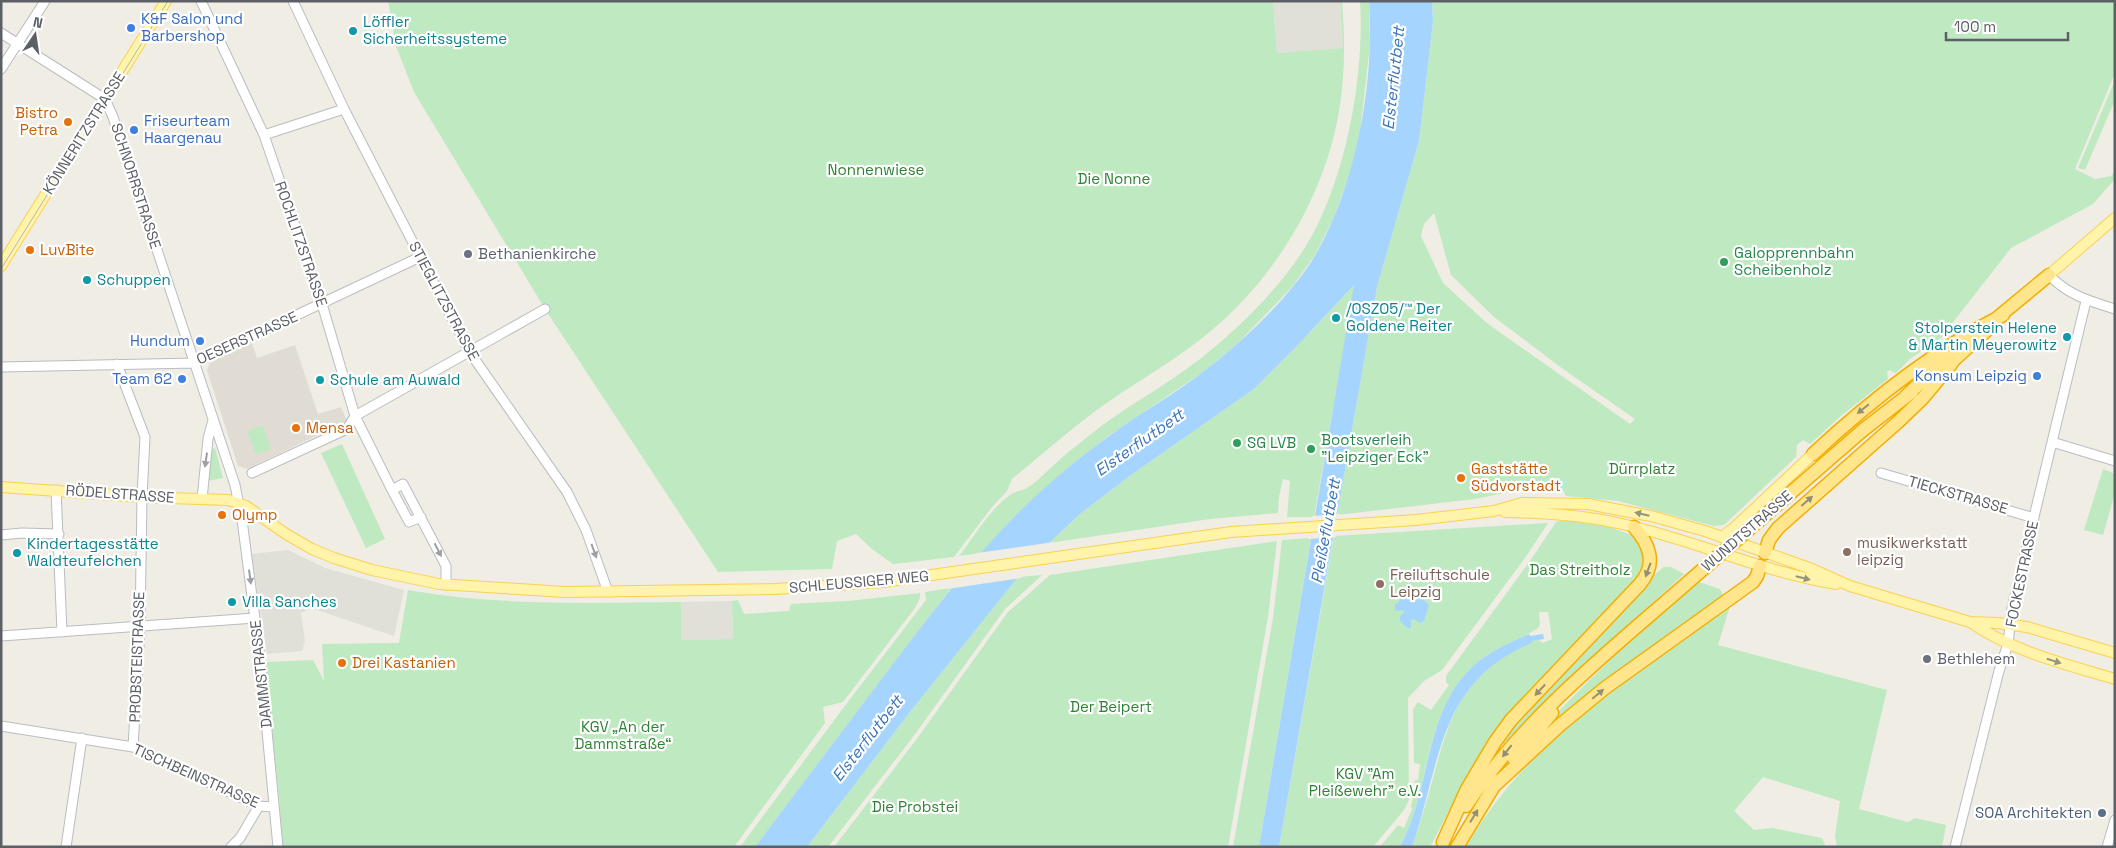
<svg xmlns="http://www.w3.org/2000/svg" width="2116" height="848" font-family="'Space Grotesk',sans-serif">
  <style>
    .industrial { fill: #e0dfd8 }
    .education { fill: #e0dcd3 }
    .green { fill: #bfe9c0; fill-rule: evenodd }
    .water { fill: #a5d5ff }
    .pier { fill: #f0ede4 }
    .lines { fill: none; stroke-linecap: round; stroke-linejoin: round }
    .minor-casing { stroke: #b9bcc1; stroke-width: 11 }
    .major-casing { stroke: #fbd051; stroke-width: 12 }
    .highway-casing { stroke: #f4ae00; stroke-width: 15 }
    .minor { stroke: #fff; stroke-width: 9 }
    .major { stroke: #fff4aa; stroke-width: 10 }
    .highway { stroke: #ffe58c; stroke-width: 12 }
    .tram { stroke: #b5b6b7; stroke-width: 1 }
    .highway-bridge-casing { stroke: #f4ae00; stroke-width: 15; stroke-linecap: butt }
    .highway-bridge { stroke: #ffe58c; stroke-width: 12 }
    .oneway { fill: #958f73 }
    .oneway2 { fill: #9da0a3 }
    .oneway3 { fill: #95947e }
    .shop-dot { fill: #3f7fe0; stroke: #fff; stroke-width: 2 }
    .culture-dot { fill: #0f9aa8; stroke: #fff; stroke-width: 2 }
    .food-dot { fill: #e8710a; stroke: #fff; stroke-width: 2 }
    .worship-dot { fill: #6b7280; stroke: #fff; stroke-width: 2 }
    .leisure-dot { fill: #2e9e5b; stroke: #fff; stroke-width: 2 }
    .education-dot { fill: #8d6e63; stroke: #fff; stroke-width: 2 }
    .service-dot { fill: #5c6f8a; stroke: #fff; stroke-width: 2 }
    .labels { text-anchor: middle; stroke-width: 4.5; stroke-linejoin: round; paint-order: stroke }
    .shop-label { font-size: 15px; fill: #366cbe; stroke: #fff; text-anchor: end }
    .culture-label { font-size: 15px; fill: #0d838f; stroke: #fff; text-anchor: start }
    .food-label { font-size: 15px; fill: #c56008; stroke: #fff; text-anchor: start }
    .street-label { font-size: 15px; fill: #5c6066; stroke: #fff }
    .park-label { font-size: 15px; fill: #2e8234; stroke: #fff }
    .leisure-label { font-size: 15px; fill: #27864d; stroke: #fff; text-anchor: start }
    .worship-label { font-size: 15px; fill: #5b616d; stroke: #fff; text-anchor: start }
    .education-label { font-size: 15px; fill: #785e54; stroke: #fff; text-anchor: start }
    .service-label { font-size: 15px; fill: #4e5e75; stroke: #fff; text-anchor: end }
    .water-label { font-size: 16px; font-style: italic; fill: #3a74b9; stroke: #fff }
  </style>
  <rect width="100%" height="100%" fill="#f0ede4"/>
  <path class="industrial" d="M1273 1H1340L1343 48 1277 53Z
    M288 550 325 568 404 590 394 636 311 608 301 613 305 641 302 651 267 654 252 554Z
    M732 601 733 639 680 640 681 602Z"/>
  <path class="education" d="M252 343 257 358 295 345 318 414 341 407 347 421 247 469 238 466 207 370 211 361Z"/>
  <path class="green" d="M388 1H1273L1277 53 1343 48 1340 1H1342C1344 27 1345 52 1343 77 1337 174 1286 267 1212 330 1176 361 1133 383 1094 412 1066 433 1039 457 1012 479L1007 491 992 507 954 557 893 564 872 549 856 534 837 541 832 569 718 572 545 309 414 92 396 46Z
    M1360 1H1369L1370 45 1359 141 1349 176 1333 219 1315 255 1292 287 1239 342 1206 370 1108 436 1066 470 1015 516 981 553 959 556C975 536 989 510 1010 495 1015 491 1022 491 1027 488 1037 482 1047 471 1056 463 1070 450 1085 439 1100 427 1132 403 1168 384 1200 359 1239 328 1277 291 1304 249 1345 185 1365 76 1360 1Z
    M1432 1H2115V73L2075 169 2095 179 2111 176 2115 171V179L2093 204 2011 248 1940 339 1910 359 1896 373 1889 370 1887 372 1888 379 1842 415 1810 444 1803 440 1797 445 1796 457 1724 525 1714 526 1618 501 1566 496 1562 489H1523L1475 499 1337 515 1377 287 1419 141 1433 22ZM1434 213 1451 275 1494 317 1563 369 1635 419 1630 424 1488 324 1443 283 1421 236 1424 224Z
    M2115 80V100L2085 170 2078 168Z
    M1355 284 1314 517H1287L1290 481 1283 479 1279 497 1278 513 1210 519 1049 543 1080 514 1131 475 1254 389 1296 347Z
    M263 426 271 449 256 454 247 431Z
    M342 444 385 539 366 548 321 453Z
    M215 448 223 478 208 481 212 450Z
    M2103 469 2115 474V493L2103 535 2084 530Z
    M1563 520 1606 526 1638 537 1645 560 1641 573 1505 718 1472 767 1430 847H1412C1420 824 1427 801 1433 778 1451 712 1464 670 1532 643L1531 641 1539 640 1543 643 1552 639 1548 612H1539L1540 625 1538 628C1519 641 1496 647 1478 662 1431 702 1430 764 1412 819 1409 828 1404 838 1400 847H1380L1398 825 1404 828 1412 809 1411 806 1414 794 1415 780H1418L1420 764 1414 763 1413 709 1418 702 1431 710 1449 685 1446 682V676L1530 561 1556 522Z
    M1548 523 1525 558 1442 670 1424 681 1408 698 1409 800 1404 810 1373 847H1279L1334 536Z
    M1311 538 1259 847H1233L1273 618 1282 540Z
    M1277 541 1268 617 1228 847H834L916 740 1008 612 1050 575Z
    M1664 567H1671L1684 574 1543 703 1506 745 1500 741 1644 583Z
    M1042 575 1005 609 913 737 828 847H807L910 712 1018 577Z
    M1699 582 1720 589 1724 597 1558 722 1553 717C1599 670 1647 623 1699 582Z
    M951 588 755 847H740L844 707 926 600 925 592Z
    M408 590C498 606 590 603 681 602V640L733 639 732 601 738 600 744 614 789 611 791 604 848 601 920 593V598L915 608 843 702 823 707 825 723 734 847H281L280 806 265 662 313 660 324 681 322 644 399 643Z
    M1730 606 1718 645 1887 690 1859 809 1908 822 1915 818 1946 825 1942 847H1837L1835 836 1840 801 1763 777 1734 811 1754 830 1772 828 1822 838 1826 847H1466C1528 740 1631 675 1730 606Z"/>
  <path class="water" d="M1369 1H1432L1433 22 1419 141 1377 287 1279 847H1259L1354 285 1296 347 1254 389 1131 475 1080 514 1049 543 1018 577 910 712 807 847H755C801 786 847 725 893 664 931 614 969 563 1014 517 1043 488 1076 460 1109 436 1141 412 1177 393 1208 368 1245 339 1292 295 1316 254 1356 184 1375 82 1369 1Z
    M1407 591 1413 593 1418 598 1423 599 1429 605 1424 621 1420 623 1414 619 1411 620V628H1407L1400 621V616L1404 613 1403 610 1395 611V604L1398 603 1402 595Z
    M1529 634 1530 636 1543 634 1544 639 1532 641V643C1438 681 1441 763 1412 847H1400C1404 838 1409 828 1412 819 1431 764 1431 700 1479 661 1494 649 1512 642 1529 634Z"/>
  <path class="pier" d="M1340 514 1336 537 1308 539 1312 516Z
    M1054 542 1021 578 947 589 977 553Z"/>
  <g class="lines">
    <g class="minor-casing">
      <path id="minor" d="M201 1 264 135 322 304 355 416 392 490
        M293 1 344 109 469 351 567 492 586 530 608 592
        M1 33 105 99 113 117 235 485 242 520 260 657 278 847
        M1 69 45 1
        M264 135 344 109
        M2049 275C2068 295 2089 301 2115 309
        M117 364 145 437 142 497 140 628 133 747
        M1 367 195 363 420 257
        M2052 442 2115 461
        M252 473 347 429 355 416 545 309
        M1881 473 2034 518
        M56 490 62 632
        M202 499 208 439 213 420
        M421 517 409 522 392 490 403 484 446 566V585
        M1 535 22 533 59 534
        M1 636 255 618
        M1 726 133 747 259 806 273 807
        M66 847 82 738
        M231 847 240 838 259 806
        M1955 847 1999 671 2008 644 2012 608 2086 301
        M2107 847 2115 820"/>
    </g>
    <g class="major-casing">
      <path id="major" d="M1 266 166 1
        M2049 275 2115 218
        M1 487 142 497 228 500 246 506 286 534 312 549 334 558 372 570 439 584 565 592 775 589 883 582 1231 532 1416 520 1494 511 1522 503 1588 504 1651 516 1705 531 1812 569 1850 586 1970 622 1997 623 2027 627 2115 653
        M1505 512C1545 513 1583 515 1622 524 1695 540 1762 572 1836 584
        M1722 537 1735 527 1813 454
        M1970 622C2014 652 2065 664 2115 679"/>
    </g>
    <g class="highway-casing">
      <path id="highway" d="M1997 318 2049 275
        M1946 367 1996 322
        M1905 397 1950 355
        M1863 430 1912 392
        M1813 454C1870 401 1933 351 2003 315
        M1765 553 1769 540 1778 528 1898 422 1923 398 1952 363
        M1514 759 1552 713
        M1493 787 1560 725 1605 688 1753 582 1757 576 1760 566
        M1466 806C1520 724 1597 661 1671 597
        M1443 842 1467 789 1495 742 1511 720 1640 584C1657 564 1650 545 1634 527
        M1457 847 1497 781"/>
    </g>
    <use href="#minor" class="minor"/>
    <use href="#major" class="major"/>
    <use href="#highway" class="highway"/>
    <path class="tram" d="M1 269 168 1"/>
    <g class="highway-bridge-casing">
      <path id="highway-bridge" d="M1671 597 1863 430"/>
    </g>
    <use href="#highway-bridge" class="highway-bridge"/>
  </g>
  <defs><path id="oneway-solid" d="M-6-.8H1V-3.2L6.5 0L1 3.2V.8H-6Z" transform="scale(1.25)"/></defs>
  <g class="oneway">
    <use href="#oneway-solid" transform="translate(1863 409) rotate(141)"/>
    <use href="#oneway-solid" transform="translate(1807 501) rotate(-41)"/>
    <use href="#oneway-solid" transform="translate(1648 570) rotate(110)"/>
    <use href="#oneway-solid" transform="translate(1540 690) rotate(133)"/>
    <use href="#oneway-solid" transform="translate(1598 694) rotate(-40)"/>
    <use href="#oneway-solid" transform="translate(1507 751) rotate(128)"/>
    <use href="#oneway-solid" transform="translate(1474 816) rotate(-58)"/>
  </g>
  <g class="oneway2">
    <use href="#oneway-solid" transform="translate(206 460) rotate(98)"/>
    <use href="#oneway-solid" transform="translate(438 550) rotate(63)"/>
    <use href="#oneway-solid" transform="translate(594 551) rotate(70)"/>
    <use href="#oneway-solid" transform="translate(250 577) rotate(82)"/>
  </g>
  <g class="oneway3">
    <use href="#oneway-solid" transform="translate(1642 514) rotate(-167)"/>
    <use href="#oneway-solid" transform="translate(1803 578) rotate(14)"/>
    <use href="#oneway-solid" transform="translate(2054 661) rotate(17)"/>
  </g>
  <g class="shop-dot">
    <circle cx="131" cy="28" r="5"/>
    <circle cx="134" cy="130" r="5"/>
    <circle cx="200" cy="341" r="5"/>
    <circle cx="2037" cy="376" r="5"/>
    <circle cx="182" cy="379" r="5"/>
  </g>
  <g class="culture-dot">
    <circle cx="353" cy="31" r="5"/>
    <circle cx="87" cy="280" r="5"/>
    <circle cx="1336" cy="318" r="5"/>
    <circle cx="2067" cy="337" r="5"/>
    <circle cx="320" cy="380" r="5"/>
    <circle cx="17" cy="553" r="5"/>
    <circle cx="232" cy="602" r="5"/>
  </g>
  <g class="food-dot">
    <circle cx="68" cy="122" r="5"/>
    <circle cx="30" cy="250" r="5"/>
    <circle cx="296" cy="428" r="5"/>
    <circle cx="1461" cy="478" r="5"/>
    <circle cx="222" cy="515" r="5"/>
    <circle cx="342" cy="663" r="5"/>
  </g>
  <g class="worship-dot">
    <circle cx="468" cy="254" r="5"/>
    <circle cx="1927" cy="659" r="5"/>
  </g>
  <g class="leisure-dot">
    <circle cx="1724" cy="262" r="5"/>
    <circle cx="1237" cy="443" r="5"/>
    <circle cx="1311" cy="449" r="5"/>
  </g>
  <g class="education-dot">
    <circle cx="1847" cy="552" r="5"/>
    <circle cx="1380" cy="584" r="5"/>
  </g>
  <circle class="service-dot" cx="2102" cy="813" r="5"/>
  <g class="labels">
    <g class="shop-label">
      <text x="141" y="24" text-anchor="start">K&amp;F Salon und<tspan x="141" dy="17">Barbershop</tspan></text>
      <text x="144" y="126" text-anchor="start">Friseurteam<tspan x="144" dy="17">Haargenau</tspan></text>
      <text x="190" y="346">Hundum</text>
      <text x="2027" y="381">Konsum Leipzig</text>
      <text x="172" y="384">Team 62</text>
    </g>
    <g class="culture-label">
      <text x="363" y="27">Löffler<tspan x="363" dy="17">Sicherheitssysteme</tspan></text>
      <text x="97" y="285">Schuppen</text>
      <text x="1346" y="314">/OSZO5/™ Der<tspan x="1346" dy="17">Goldene Reiter</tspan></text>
      <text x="2057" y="333" text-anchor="end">Stolperstein Helene<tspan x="2057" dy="17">&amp; Martin Meyerowitz</tspan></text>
      <text x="330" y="385">Schule am Auwald</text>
      <text x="27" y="549">Kindertagesstätte<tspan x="27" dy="17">Waldteufelchen</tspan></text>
      <text x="242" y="607">Villa Sanches</text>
    </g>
    <g class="food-label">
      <text x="58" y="118" text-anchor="end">Bistro<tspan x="58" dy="17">Petra</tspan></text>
      <text x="40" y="255">LuvBite</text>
      <text x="306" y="433">Mensa</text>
      <text x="1471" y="474">Gaststätte<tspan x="1471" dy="17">Südvorstadt</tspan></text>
      <text x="232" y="520">Olymp</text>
      <text x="352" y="668">Drei Kastanien</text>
    </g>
    <g class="street-label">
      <text transform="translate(84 133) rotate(-58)" y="5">KÖNNERITZSTRASSE</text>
      <text transform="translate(136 186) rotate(72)" y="5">SCHNORRSTRASSE</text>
      <text transform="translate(301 244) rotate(71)" y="5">ROCHLITZSTRASSE</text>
      <text transform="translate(444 301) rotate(62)" y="5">STIEGLITZSTRASSE</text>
      <text transform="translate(247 338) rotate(-24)" y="5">OESERSTRASSE</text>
      <text transform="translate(120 494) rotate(4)" y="5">RÖDELSTRASSE</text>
      <text transform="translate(1958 495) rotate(16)" y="5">TIECKSTRASSE</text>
      <text transform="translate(1747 531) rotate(-41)" y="5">WUNDTSTRASSE</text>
      <text transform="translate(2022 574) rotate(-78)" y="5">FOCKESTRASSE</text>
      <text transform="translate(859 582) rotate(-5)" y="5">SCHLEUSSIGER WEG</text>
      <text transform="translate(137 657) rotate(-88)" y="5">PROBSTEISTRASSE</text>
      <text transform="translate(261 674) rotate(-96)" y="5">DAMMSTRASSE</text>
      <text transform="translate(196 776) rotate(24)" y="5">TISCHBEINSTRASSE</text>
    </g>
    <g class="park-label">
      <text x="876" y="175">Nonnenwiese</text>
      <text x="1114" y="184">Die Nonne</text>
      <text x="1642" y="474">Dürrplatz</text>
      <text x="1580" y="575">Das Streitholz</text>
      <text x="1111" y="712">Der Beipert</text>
      <text x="623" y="732">KGV „An der<tspan x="623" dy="17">Dammstraße“</tspan></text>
      <text x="1365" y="779">KGV "Am<tspan x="1365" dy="17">Pleißewehr" e.V.</tspan></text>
      <text x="915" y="812">Die Probstei</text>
    </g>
    <g class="leisure-label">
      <text x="1734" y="258">Galopprennbahn<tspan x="1734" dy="17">Scheibenholz</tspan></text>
      <text x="1321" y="445">Bootsverleih<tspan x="1321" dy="17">"Leipziger Eck"</tspan></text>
      <text x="1247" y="448">SG LVB</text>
    </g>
    <g class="worship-label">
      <text x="478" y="259">Bethanienkirche</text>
      <text x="1937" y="664">Bethlehem</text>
    </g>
    <g class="education-label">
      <text x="1857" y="548">musikwerkstatt<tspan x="1857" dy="17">leipzig</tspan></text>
      <text x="1390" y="580">Freiluftschule<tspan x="1390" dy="17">Leipzig</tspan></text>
    </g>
    <g class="service-label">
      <text x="2092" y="818">SOA Architekten</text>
    </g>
    <g class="water-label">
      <text transform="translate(1393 78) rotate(-84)" y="6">Elsterflutbett</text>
      <text transform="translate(1139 442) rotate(-35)" y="6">Elsterflutbett</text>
      <text transform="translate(1325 531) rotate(-80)" y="6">Pleißeflutbett</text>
      <text transform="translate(867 738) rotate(-52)" y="6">Elsterflutbett</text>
    </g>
  </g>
  <rect width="2116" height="848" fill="none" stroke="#5c6066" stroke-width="5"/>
  <g transform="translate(35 35) rotate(13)" stroke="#ffffff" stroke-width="4" paint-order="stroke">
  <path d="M0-4L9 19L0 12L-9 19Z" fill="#5c6066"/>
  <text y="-8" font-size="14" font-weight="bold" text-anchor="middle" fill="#5c6066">N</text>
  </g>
  <path d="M1946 32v8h122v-8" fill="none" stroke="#5c6066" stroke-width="2.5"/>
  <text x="1954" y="32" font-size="15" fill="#5c6066" stroke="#ffffff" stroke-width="4" paint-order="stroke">100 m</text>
</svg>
